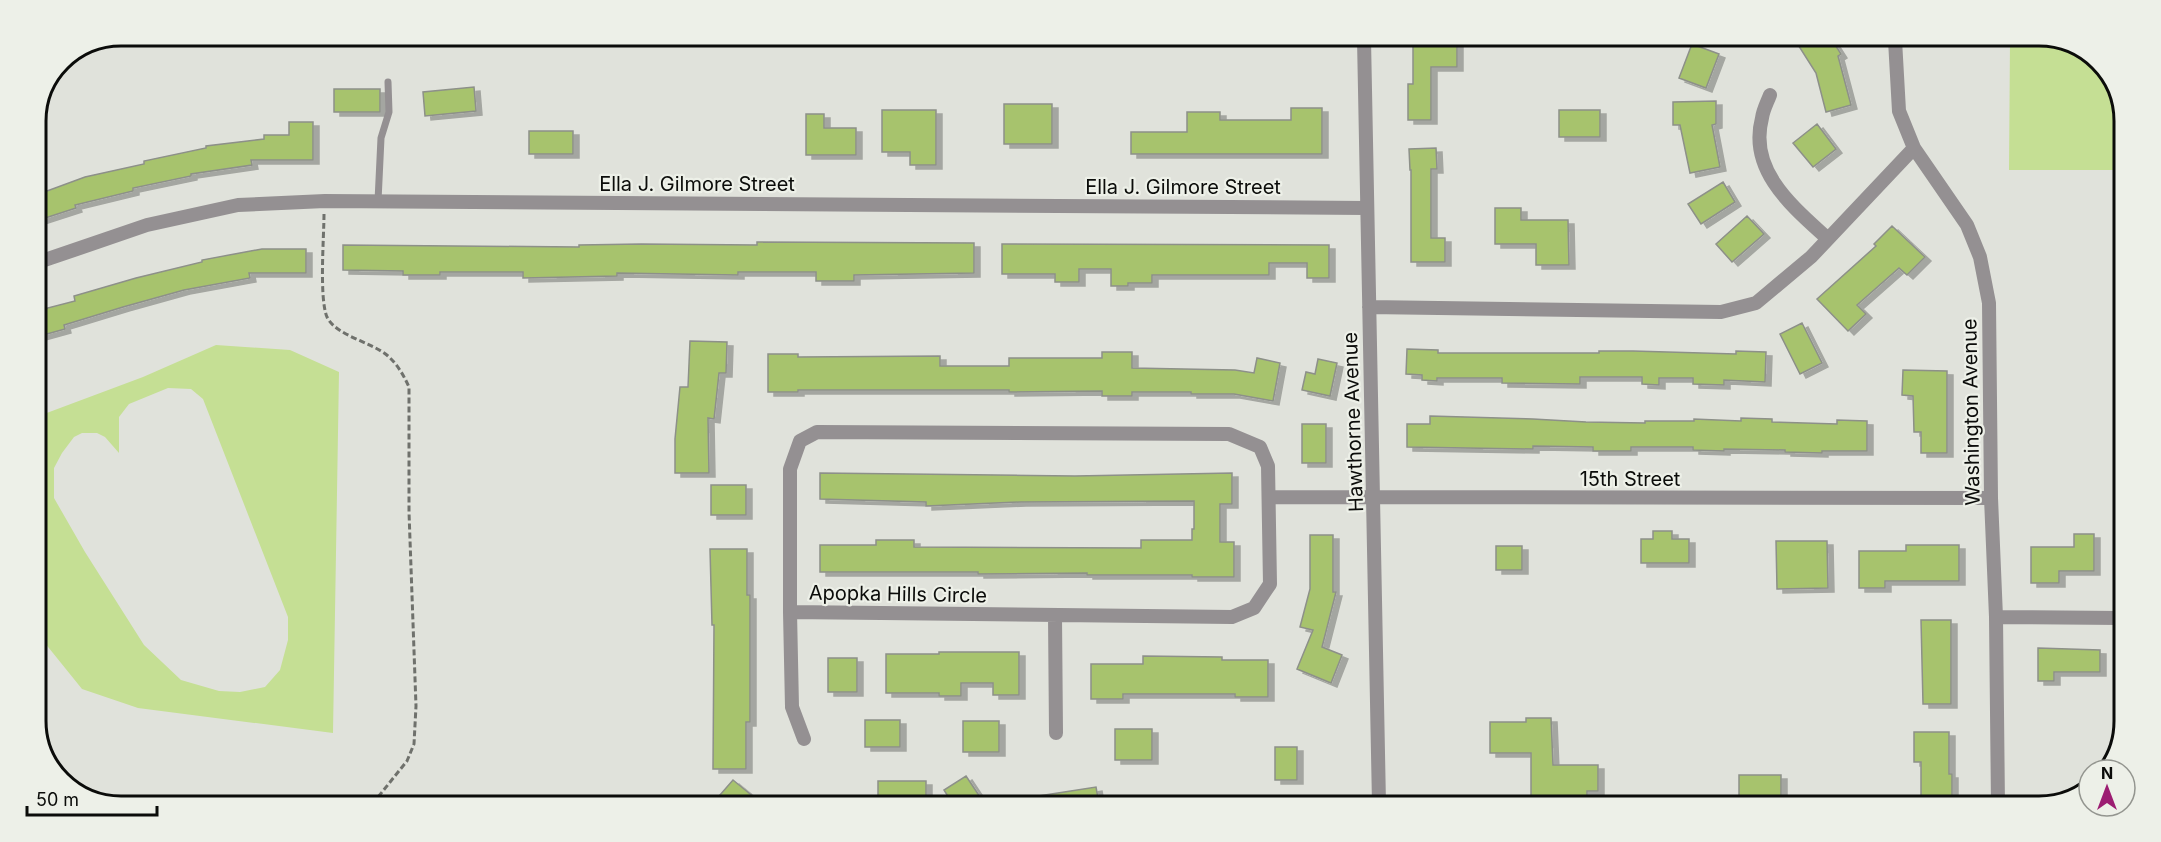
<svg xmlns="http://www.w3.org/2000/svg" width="2161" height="842" font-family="Inter,sans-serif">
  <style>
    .green { fill: #c5df94; fill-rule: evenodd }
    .building { fill: #a7c36d; stroke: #8d9089; stroke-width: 1.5; filter: url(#shadow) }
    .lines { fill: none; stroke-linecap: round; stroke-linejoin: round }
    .path { stroke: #6f716c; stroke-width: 3; stroke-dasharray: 6 3; stroke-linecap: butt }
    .lane { stroke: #949092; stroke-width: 7 }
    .street { stroke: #949092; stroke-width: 14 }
    .labels { text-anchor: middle; stroke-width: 4.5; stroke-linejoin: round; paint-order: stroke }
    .street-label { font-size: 20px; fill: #0b0c0a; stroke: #edf0e8 }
    .rim { fill: none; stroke: #0b0c0a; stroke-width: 3 }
  </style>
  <defs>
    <filter id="shadow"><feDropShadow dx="6" dy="4" stdDeviation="0" flood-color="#0004"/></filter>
  </defs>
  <rect width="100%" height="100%" fill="#e0e2db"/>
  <path class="green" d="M2010 41H2067L2108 70 2125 115 2124 170H2009Z
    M216 345 290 350 339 372 333 733 138 708 82 689 36 632V417L143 377ZM168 388 191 389 203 399 288 617V640L280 670 265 687 240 692 219 691 181 680 144 645 85 552 54 498V468L62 453 74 437 82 433H97L105 437 119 453V417L129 404Z"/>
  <path class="building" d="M1413 40H1457V67H1431V120H1408V84H1413Z
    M1795 40H1832L1841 54 1838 56 1851 105 1826 112 1816 73Z
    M1692 44 1719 54 1706 88 1679 78Z
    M474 87 476 111 425 116 423 92Z
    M334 89H380V112H334Z
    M1716 101V124L1712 125 1720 167 1690 173 1680 125H1673V102Z
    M1004 104H1052V144H1004Z
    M1291 108H1322V154H1131V132H1187V112H1220V120H1291Z
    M882 110H936V165H910V152H882Z
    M1559 110H1600V137H1559Z
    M806 114H824V128H856V155H806Z
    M289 122H313V160H251L252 165 191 174V176L133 188V191L75 205 76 208 36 221V195L85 177 144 164V161L206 148V146L264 139V135H289Z
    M1817 124 1836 149 1813 167 1793 143Z
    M529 131H573V154H529Z
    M1436 148 1437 169H1431V238H1445V262H1411V170H1410L1409 149Z
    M1723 182 1735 202 1701 224 1688 204Z
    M1495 208H1521V220H1568L1569 265H1536V244H1495Z
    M1747 216 1764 234 1732 262 1716 244Z
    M1892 226 1925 257 1907 275 1899 268 1857 305 1866 314 1848 331 1817 299 1876 246 1874 244Z
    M757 242 974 243V273L854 275V281H816V272H738V275L617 273V276L523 278V272H440V275H403V271L343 270V245L579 247V245L641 244 757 245Z
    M1002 244 1329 245V278H1307V263H1269V275H1152V283H1128V286H1111V269H1079V282H1055V274H1002Z
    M262 249H306V273H249L250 278 184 290 123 307 64 325 65 329 36 337V311L75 301 74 296 136 278 202 262V260Z
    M1802 323 1822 363 1800 374 1780 334Z
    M690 341 727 342 726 373H719L714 419 708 418 709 473H675V439L680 387H688Z
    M1407 349 1438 350V353H1599V351H1633L1736 354V351L1766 352 1765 382 1724 380V385L1693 384V378H1659V385L1642 384V377H1580V384L1502 383V378H1437V381L1422 380V375L1406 374Z
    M1102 352H1132V368L1235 370 1254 373 1257 358 1280 363 1273 401 1234 394H1191V392H1132V396H1102V391L1009 392V390H798V392H768V354H798V357L940 356V366H1009V358H1102Z
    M1318 359 1337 363 1330 396 1302 390 1306 372 1315 374Z
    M1903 370 1947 371V453H1921V432H1914L1913 396 1902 395Z
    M1430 416 1533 419 1586 422 1645 423V421H1694V419L1741 421V418L1772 419V422L1837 424V420L1867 421V451H1822V453L1785 452V450L1724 449V451L1693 450V447H1631V451H1593V447L1533 446V449L1407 447V424H1430Z
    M1302 424H1326V463H1302Z
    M820 473 1075 476 1232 473V504H1220V542H1234V577H1192V575H1087V573L978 574V572H820V545H876V540H914V547L1141 548V540H1192V529H1194V501L1020 502 926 506V502L820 499Z
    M711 485H746V515H711Z
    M1653 531H1672V539H1689V563H1641V539H1653Z
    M2074 534H2094V571H2059V583H2031V547H2074Z
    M1310 535H1333V592H1336L1322 647 1342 655 1331 683 1297 669 1313 630 1300 627 1310 589Z
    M1776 541H1827L1828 588 1777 589Z
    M1906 545H1959V581H1885V588H1859V551H1906Z
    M1496 546H1522V570H1496Z
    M710 549H747V595H750V722H746V769H713L714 625H712Z
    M1921 620H1951V704H1923Z
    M2038 648 2100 650V672H2054V681H2038Z
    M939 652H1019V695H993V683H961V696H939V693H886V654H939Z
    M1143 656 1222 657V660H1268V697H1235V694H1123V699H1091V664H1143Z
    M828 658H857V692H828Z
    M1526 718H1551L1553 765H1598V791H1587V801H1531V753H1490V722H1526Z
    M865 720H900V747H865Z
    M963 721H999V752H963Z
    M1115 729H1152V760H1115Z
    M1914 732H1949V774H1952V806H1921V762H1914Z
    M1275 747H1297V780H1275Z
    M1739 775H1781V797H1739Z
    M966 776 984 803H952L944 790Z
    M733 780 761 803H713Z
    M878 781H926V803H878Z
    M1096 787 1099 804H1040L1039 796Z"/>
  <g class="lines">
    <path class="path" d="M324 214C324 237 319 298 327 317 336 336 372 342 388 356 398 365 404 376 409 387V512L416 706 414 744 407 761 374 802"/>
    <path class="lane" d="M378 201 381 138 389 112 388 82"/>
    <path class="street" d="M1364 39 1379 804
      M1895 40 1899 111 1914 148 1967 225 1980 257 1989 303 1991 498 1996 617 1998 806
      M1770 95C1767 103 1763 110 1762 118 1748 171 1793 207 1828 239
      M36 263 147 225 238 205 325 201 1366 208
      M1369 307 1721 312 1756 303 1811 257 1914 148
      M817 432 1229 434 1260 447 1268 466 1270 584 1254 608 1232 617 790 612V469L800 441Z
      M1270 497 1991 498
      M790 612 792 707 804 739
      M1055 616 1056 733
      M1996 617 2121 618"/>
  </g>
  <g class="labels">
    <g class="street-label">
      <text x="697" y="191">Ella J. Gilmore Street</text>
      <text x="1183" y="194">Ella J. Gilmore Street</text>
      <text transform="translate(1971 412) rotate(-91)" y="7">Washington Avenue</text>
      <text transform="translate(1353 422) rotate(-92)" y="7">Hawthorne Avenue</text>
      <text x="1630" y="486">15th Street</text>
      <text transform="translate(898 594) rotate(1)" y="7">Apopka Hills Circle</text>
    </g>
  </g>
  <path d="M0 0H2161V842H0ZM121 46H2039A75 75 0 0 1 2114 121V721A75 75 0 0 1 2039 796H121A75 75 0 0 1 46 721V121A75 75 0 0 1 121 46Z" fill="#edf0e8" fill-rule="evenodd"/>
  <path class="rim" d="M121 46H2039A75 75 0 0 1 2114 121V721A75 75 0 0 1 2039 796H121A75 75 0 0 1 46 721V121A75 75 0 0 1 121 46Z"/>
  <g transform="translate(2107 788)"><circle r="28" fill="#edf0e8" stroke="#93958f" stroke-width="1.5"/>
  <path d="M0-4.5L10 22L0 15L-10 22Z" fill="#9c1d72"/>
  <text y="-9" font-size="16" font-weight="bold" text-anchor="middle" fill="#0b0c0a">N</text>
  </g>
  <path d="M27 806v9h130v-9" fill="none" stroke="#0b0c0a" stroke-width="3"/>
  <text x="36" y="806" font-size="18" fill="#0b0c0a" stroke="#edf0e8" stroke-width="4.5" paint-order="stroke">50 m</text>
</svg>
